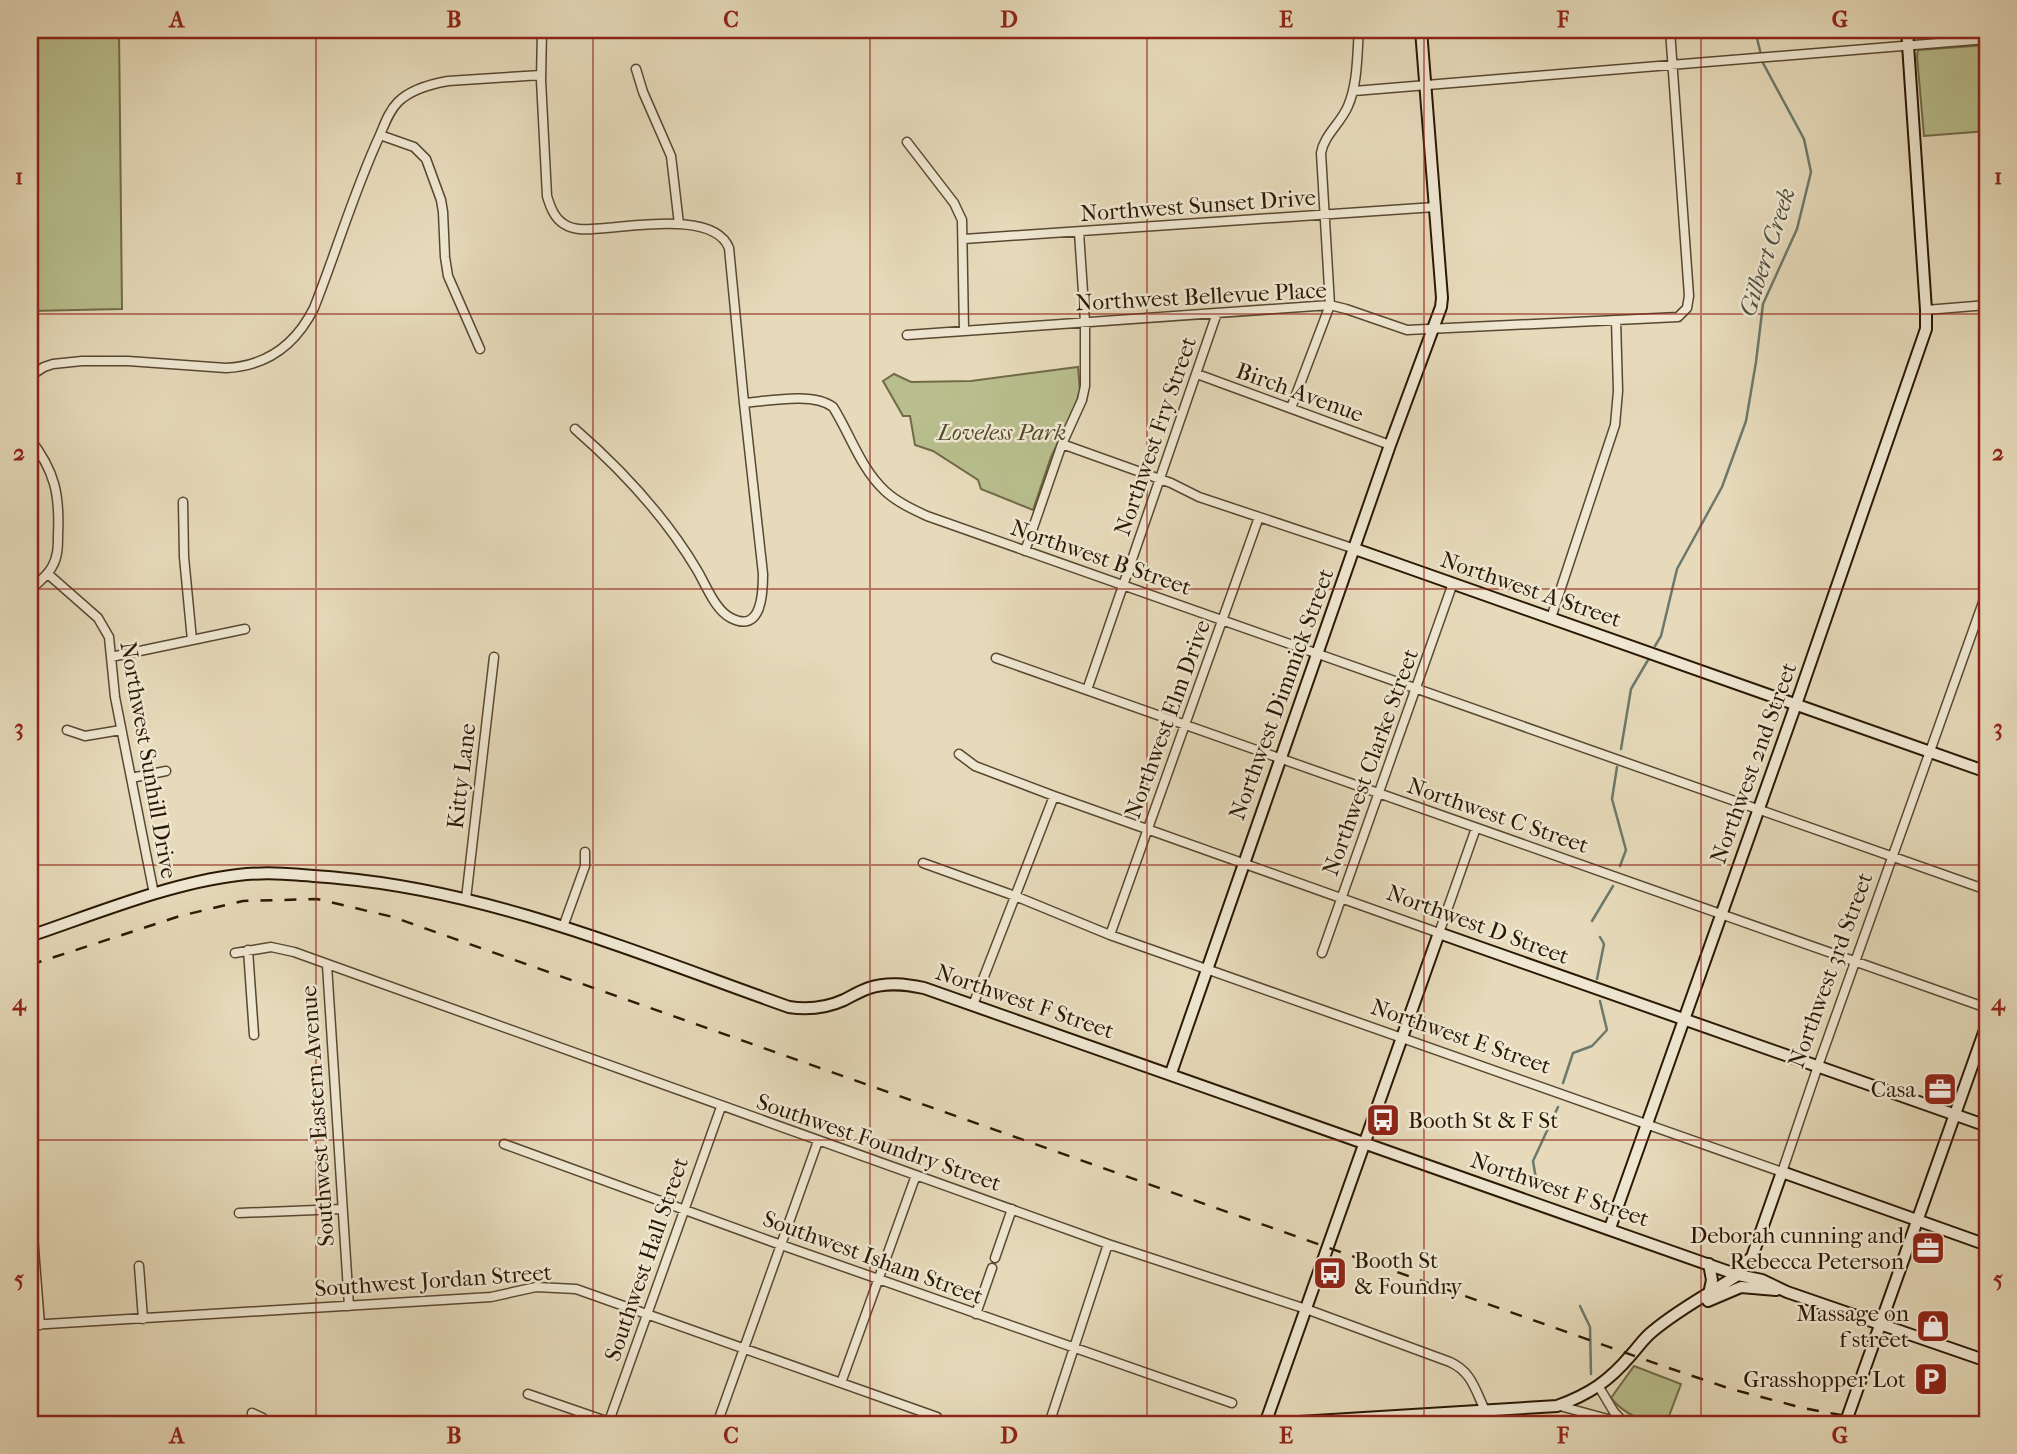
<svg xmlns="http://www.w3.org/2000/svg" width="2017" height="1454" font-family="'IM FELL French Canon',serif">
  <style>
    .green { fill: #b8be8d; stroke: #716b48; stroke-width: 2 }
    .lines { fill: none; stroke-linecap: round; stroke-linejoin: round }
    .stream { stroke: #6b796c; stroke-width: 2.5 }
    .street-casing { stroke: #594831; stroke-width: 11 }
    .secondary-casing { stroke: #2a1803; stroke-width: 14 }
    .street { stroke: #efe7d2; stroke-width: 8 }
    .secondary { stroke: #efe7d2; stroke-width: 10 }
    .rail { stroke: #2a1803; stroke-width: 2.5; stroke-dasharray: 12 12; stroke-linecap: butt }
    .grid { fill: none; stroke: #8f2418; stroke-width: 2; stroke-opacity: 0.55 }
    .labels { text-anchor: middle; stroke-width: 5; stroke-linejoin: round; paint-order: stroke }
    .street-label { font-size: 23px; fill: #2a1803; stroke: #efe7d2 }
    .park-label { font-size: 23px; font-style: italic; fill: #554a2c; stroke: #efe7d2 }
    .poi-label { font-size: 23px; fill: #2a1803; stroke: #efe7d2; text-anchor: end }
    .water-label { font-size: 24px; font-style: italic; fill: #505140; stroke: #efe7d2 }
    .neatline { fill: none; stroke: #8f2418; stroke-width: 2.5 }
    .grid-label { font-size: 23px; text-anchor: middle; font-weight: bold; fill: #8f2418 }
  </style>
  <rect width="100%" height="100%" fill="#e6daba"/>
  <filter id="stains"><feTurbulence type="fractalNoise" baseFrequency=".00286" numOctaves="4"/><feColorMatrix values="0 0 0 0 .2 0 0 0 0 .09 0 0 0 0 .02 0 0 0 .5 -.17"/></filter>
  <radialGradient id="worn" r=".72"><stop offset=".6" stop-color="#630" stop-opacity="0"/><stop offset="1" stop-color="#630" stop-opacity=".3"/></radialGradient>
  <path class="green" d="M30 30H119L122 309 30 311Z
    M1987 45V131L1924 136 1917 56 1918 50Z
    M1078 367 1080 391 1074 410 1051 457 1033 510 981 489 978 480 933 451 915 445 910 416H903L883 381 894 374 911 382 971 381Z
    M1634 1366 1681 1384 1666 1424C1645 1424 1624 1414 1611 1398Z"/>
  <g class="lines">
    <path class="stream" d="M1655 646 1661 636 1677 569 1722 487 1746 421 1756 362 1763 304 1797 229 1811 172 1804 139 1763 63 1755 30
      M1621 749 1631 689 1648 660
      M1617 767 1612 799 1626 850 1620 866
      M1592 921 1613 886
      M1597 979 1604 944 1600 937
      M1563 1083 1573 1053 1592 1046 1607 1030 1600 1001
      M1537 1185 1533 1161 1558 1107
      M1580 1306 1590 1327 1591 1374"/>
    <g class="street-casing">
      <path id="street" d="M542 30 541 80 547 196C550 206 554 218 564 224 576 232 592 229 606 228 637 226 715 212 729 248L744 403C769 401 813 392 833 407 850 434 861 469 885 491 897 502 912 509 927 516L1987 890
        M636 69 643 92 671 156 679 224
        M1354 91 1987 39
        M380 135 414 147 426 159 441 200 443 212 445 257 448 276 480 349
        M907 142 954 203 962 220 964 330
        M964 239 1435 207
        M1926 310 1987 305
        M907 335 1330 305 1346 309 1407 330 1678 317 1687 308 1689 296 1670 30
        M1197 374 1390 445
        M30 376 44 367 53 364 82 361H128L226 368C267 366 296 344 314 308 337 250 354 191 380 135 385 123 389 111 398 102 411 89 431 84 448 81L541 75
        M1291 408 1330 305 1321 153C1324 135 1341 123 1348 106 1358 83 1357 54 1359 30
        M575 429C622 470 665 516 697 570 706 585 715 610 731 618 762 634 763 592 763 574L744 403
        M30 439C55 471 60 495 58 535 58 546 58 557 52 567 47 576 38 583 30 590
        M1062 444 1171 483 1199 497 1355 549
        M183 502 184 557 192 640
        M1025 551 1062 444 1082 400 1085 386V322L1079 232
        M48 574 98 618 109 637 115 697 154 894
        M1551 618 1615 425 1618 391 1616 320
        M111 657 245 629
        M996 658 1987 1008
        M1087 690 1217 313
        M67 730 85 736 121 730
        M959 754 975 766 1054 796 1439 933 1476 828
        M131 778 166 771
        M923 863 1015 896 1110 935 1782 1172 1818 1066 1987 591
        M466 899 494 657
        M563 927 585 866V852
        M1110 935 1259 517
        M248 950 254 1035
        M235 953 271 947 294 952 1108 1244 1306 1309 1450 1362C1472 1372 1475 1390 1485 1410
        M1322 953 1453 583
        M327 965 349 1306
        M973 1005 1054 796
        M504 1144 770 1241 1232 1403
        M30 1198 40 1325
        M239 1213 341 1209
        M995 1258 1012 1209
        M139 1266 143 1319
        M976 1314 992 1268
        M30 1325 491 1297 536 1287 576 1289 937 1417V1424
        M841 1383 916 1175
        M1599 1387 1614 1412 1625 1424
        M528 1394 609 1422
        M1560 1406 1626 1424
        M252 1413 263 1418 264 1424
        M608 1424 721 1107
        M717 1424 818 1141
        M1049 1424 1108 1244"/>
    </g>
    <g class="secondary-casing">
      <path id="secondary" d="M1355 549 1987 772
        M30 936C95 914 170 883 238 875 271 871 305 875 338 878 495 892 642 955 789 1007 808 1010 826 1008 844 1000 852 996 860 991 869 988 887 982 905 984 924 988L1738 1275 1762 1280 1787 1292 1987 1361
        M1171 1073 1390 445 1441 307 1442 298 1421 30
        M1610 1228 1800 693 1926 329V310L1907 30
        M1709 1294 1712 1280 1709 1264
        M1708 1301 1741 1287 1776 1290
        M1265 1424 1439 933 1987 1126
        M1268 1424 1557 1406C1590 1394 1609 1381 1631 1355 1639 1346 1644 1338 1653 1331 1679 1309 1710 1293 1738 1275L1745 1263 1752 1257 1782 1172 1987 1245
        M1845 1424 1987 1024"/>
    </g>
    <use href="#street" class="street"/>
    <use href="#secondary" class="secondary"/>
    <path class="rail" d="M30 965 180 916 243 901 317 899 393 917 1663 1366 1731 1389 1803 1408 1889 1424"/>
  </g>
  <path class="grid" d="M316 30V1424M593 30V1424M870 30V1424M1147 30V1424M1424 30V1424M1701 30V1424M30 314H1987M30 589H1987M30 865H1987M30 1140H1987"/>
  <defs>
    <g id="office-square" transform="scale(1.75)"><rect x="-9" y="-9" width="18" height="18" rx="4" fill="#8f2418" stroke="#efe7d2"/><path d="M-6-3h4V-5.5h4V-3h4V5H-6ZM-1-4.5V-3h2v-1.5ZM-6 0V1H6V0Z" fill="#fff"/></g>
    <g id="bus-square" transform="scale(1.75)"><rect x="-9" y="-9" width="18" height="18" rx="4" fill="#8f2418" stroke="#efe7d2"/><path d="M-5-6H5V4H4V6H2V4H-2V6H-4V4H-5ZM-3.5-4V0h7V-4ZM-3.5 1.2v1.5H-2V1.2ZM2 1.2v1.5H3.5V1.2Z" fill="#fff"/></g>
    <g id="shop-square" transform="scale(1.75)"><rect x="-9" y="-9" width="18" height="18" rx="4" fill="#8f2418" stroke="#efe7d2"/><path d="M-5-2.5h2.3a2.7 3.5 0 0 1 5.4 0H5L5.5 6h-11ZM-1.5-2.5h3a1.5 2.3 0 0 0-3 0Z" fill="#fff"/></g>
    <g id="parking-square" transform="scale(1.75)"><rect x="-9" y="-9" width="18" height="18" rx="4" fill="#8f2418" stroke="#efe7d2"/><path d="M-3.5-5.5H1a3.5 3.5 0 0 1 0 7H-1V5.5H-3.5ZM-1-3.4V-.6H.8a1.4 1.4 0 0 0 0-2.8Z" fill="#fff"/></g>
  </defs>
  <g fill-rule="evenodd">
    <use href="#office-square" x="1940" y="1089"/>
    <use href="#bus-square" x="1383" y="1120"/>
    <use href="#office-square" x="1928" y="1248"/>
    <use href="#bus-square" x="1330" y="1273"/>
    <use href="#shop-square" x="1933" y="1326"/>
    <use href="#parking-square" x="1931" y="1379"/>
  </g>
  <g class="labels">
    <g class="street-label">
      <text transform="translate(1198 205) rotate(-4)" y="8">Northwest Sunset Drive</text>
      <text transform="translate(1201 296) rotate(-3)" y="8">Northwest Bellevue Place</text>
      <text transform="translate(1300 392) rotate(20)" y="8">Birch Avenue</text>
      <text transform="translate(1155 436) rotate(-71)" y="8">Northwest Fry Street</text>
      <text transform="translate(1101 557) rotate(19)" y="8">Northwest B Street</text>
      <text transform="translate(1531 589) rotate(19)" y="8">Northwest A Street</text>
      <text transform="translate(1281 694) rotate(-70)" y="8">Northwest Dimmick Street</text>
      <text transform="translate(1167 719) rotate(-70)" y="8">Northwest Elm Drive</text>
      <text transform="translate(149 760) rotate(80)" y="8">Northwest Sunhill Drive</text>
      <text transform="translate(1370 762) rotate(-70)" y="8">Northwest Clarke Street</text>
      <text transform="translate(1753 763) rotate(-70)" y="8">Northwest 2nd Street</text>
      <text transform="translate(461 776) rotate(-83)" y="8">Kitty Lane</text>
      <text transform="translate(1498 815) rotate(19)" y="8">Northwest C Street</text>
      <text transform="translate(1478 924) rotate(20)" y="8">Northwest D Street</text>
      <text transform="translate(1830 970) rotate(-70)" y="8">Northwest 3rd Street</text>
      <text transform="translate(1025 1001) rotate(19)" y="8">Northwest F Street</text>
      <text transform="translate(1461 1036) rotate(19)" y="8">Northwest E Street</text>
      <text transform="translate(317 1116) rotate(-94)" y="8">Southwest Eastern Avenue</text>
      <text transform="translate(879 1142) rotate(19)" y="8">Southwest Foundry Street</text>
      <text transform="translate(1560 1189) rotate(19)" y="8">Northwest F Street</text>
      <text transform="translate(873 1257) rotate(20)" y="8">Southwest Isham Street</text>
      <text transform="translate(646 1259) rotate(-71)" y="8">Southwest Hall Street</text>
      <text transform="translate(433 1280) rotate(-4)" y="8">Southwest Jordan Street</text>
    </g>
    <g class="park-label">
      <text x="1002" y="440">Loveless Park</text>
    </g>
    <g class="poi-label">
      <text x="1916" y="1097">Casa</text>
      <text x="1408" y="1128" text-anchor="start">Booth St &amp; F St</text>
      <text x="1904" y="1243">Deborah cunning and<tspan x="1904" dy="26">Rebecca Peterson</tspan></text>
      <text x="1354" y="1268" text-anchor="start">Booth St<tspan x="1354" dy="26">&amp; Foundry</tspan></text>
      <text x="1909" y="1321">Massage on<tspan x="1909" dy="26">f street</tspan></text>
      <text x="1906" y="1387">Grasshopper Lot</text>
    </g>
    <g class="water-label">
      <text transform="translate(1767 252) rotate(-72)" y="8">Gilbert Creek</text>
    </g>
  </g>
  <rect width="2017" height="1454" fill="none" stroke="#e6daba" stroke-width="77"/>
  <rect x="38" y="38" width="1941" height="1378" class="neatline"/>
  <g class="grid-label">
    <text x="177" y="27">A</text>
    <text x="454" y="27">B</text>
    <text x="731" y="27">C</text>
    <text x="1009" y="27">D</text>
    <text x="1286" y="27">E</text>
    <text x="1563" y="27">F</text>
    <text x="1840" y="27">G</text>
    <text x="19" y="184">1</text>
    <text x="1998" y="184">1</text>
    <text x="19" y="460">2</text>
    <text x="1998" y="460">2</text>
    <text x="19" y="735">3</text>
    <text x="1998" y="735">3</text>
    <text x="19" y="1010">4</text>
    <text x="1998" y="1010">4</text>
    <text x="19" y="1286">5</text>
    <text x="1998" y="1286">5</text>
    <text x="177" y="1443">A</text>
    <text x="454" y="1443">B</text>
    <text x="731" y="1443">C</text>
    <text x="1009" y="1443">D</text>
    <text x="1286" y="1443">E</text>
    <text x="1563" y="1443">F</text>
    <text x="1840" y="1443">G</text>
  </g>
  <rect width="100%" height="100%" filter="url(#stains)"/>
  <rect width="100%" height="100%" fill="url(#worn)"/>
</svg>
